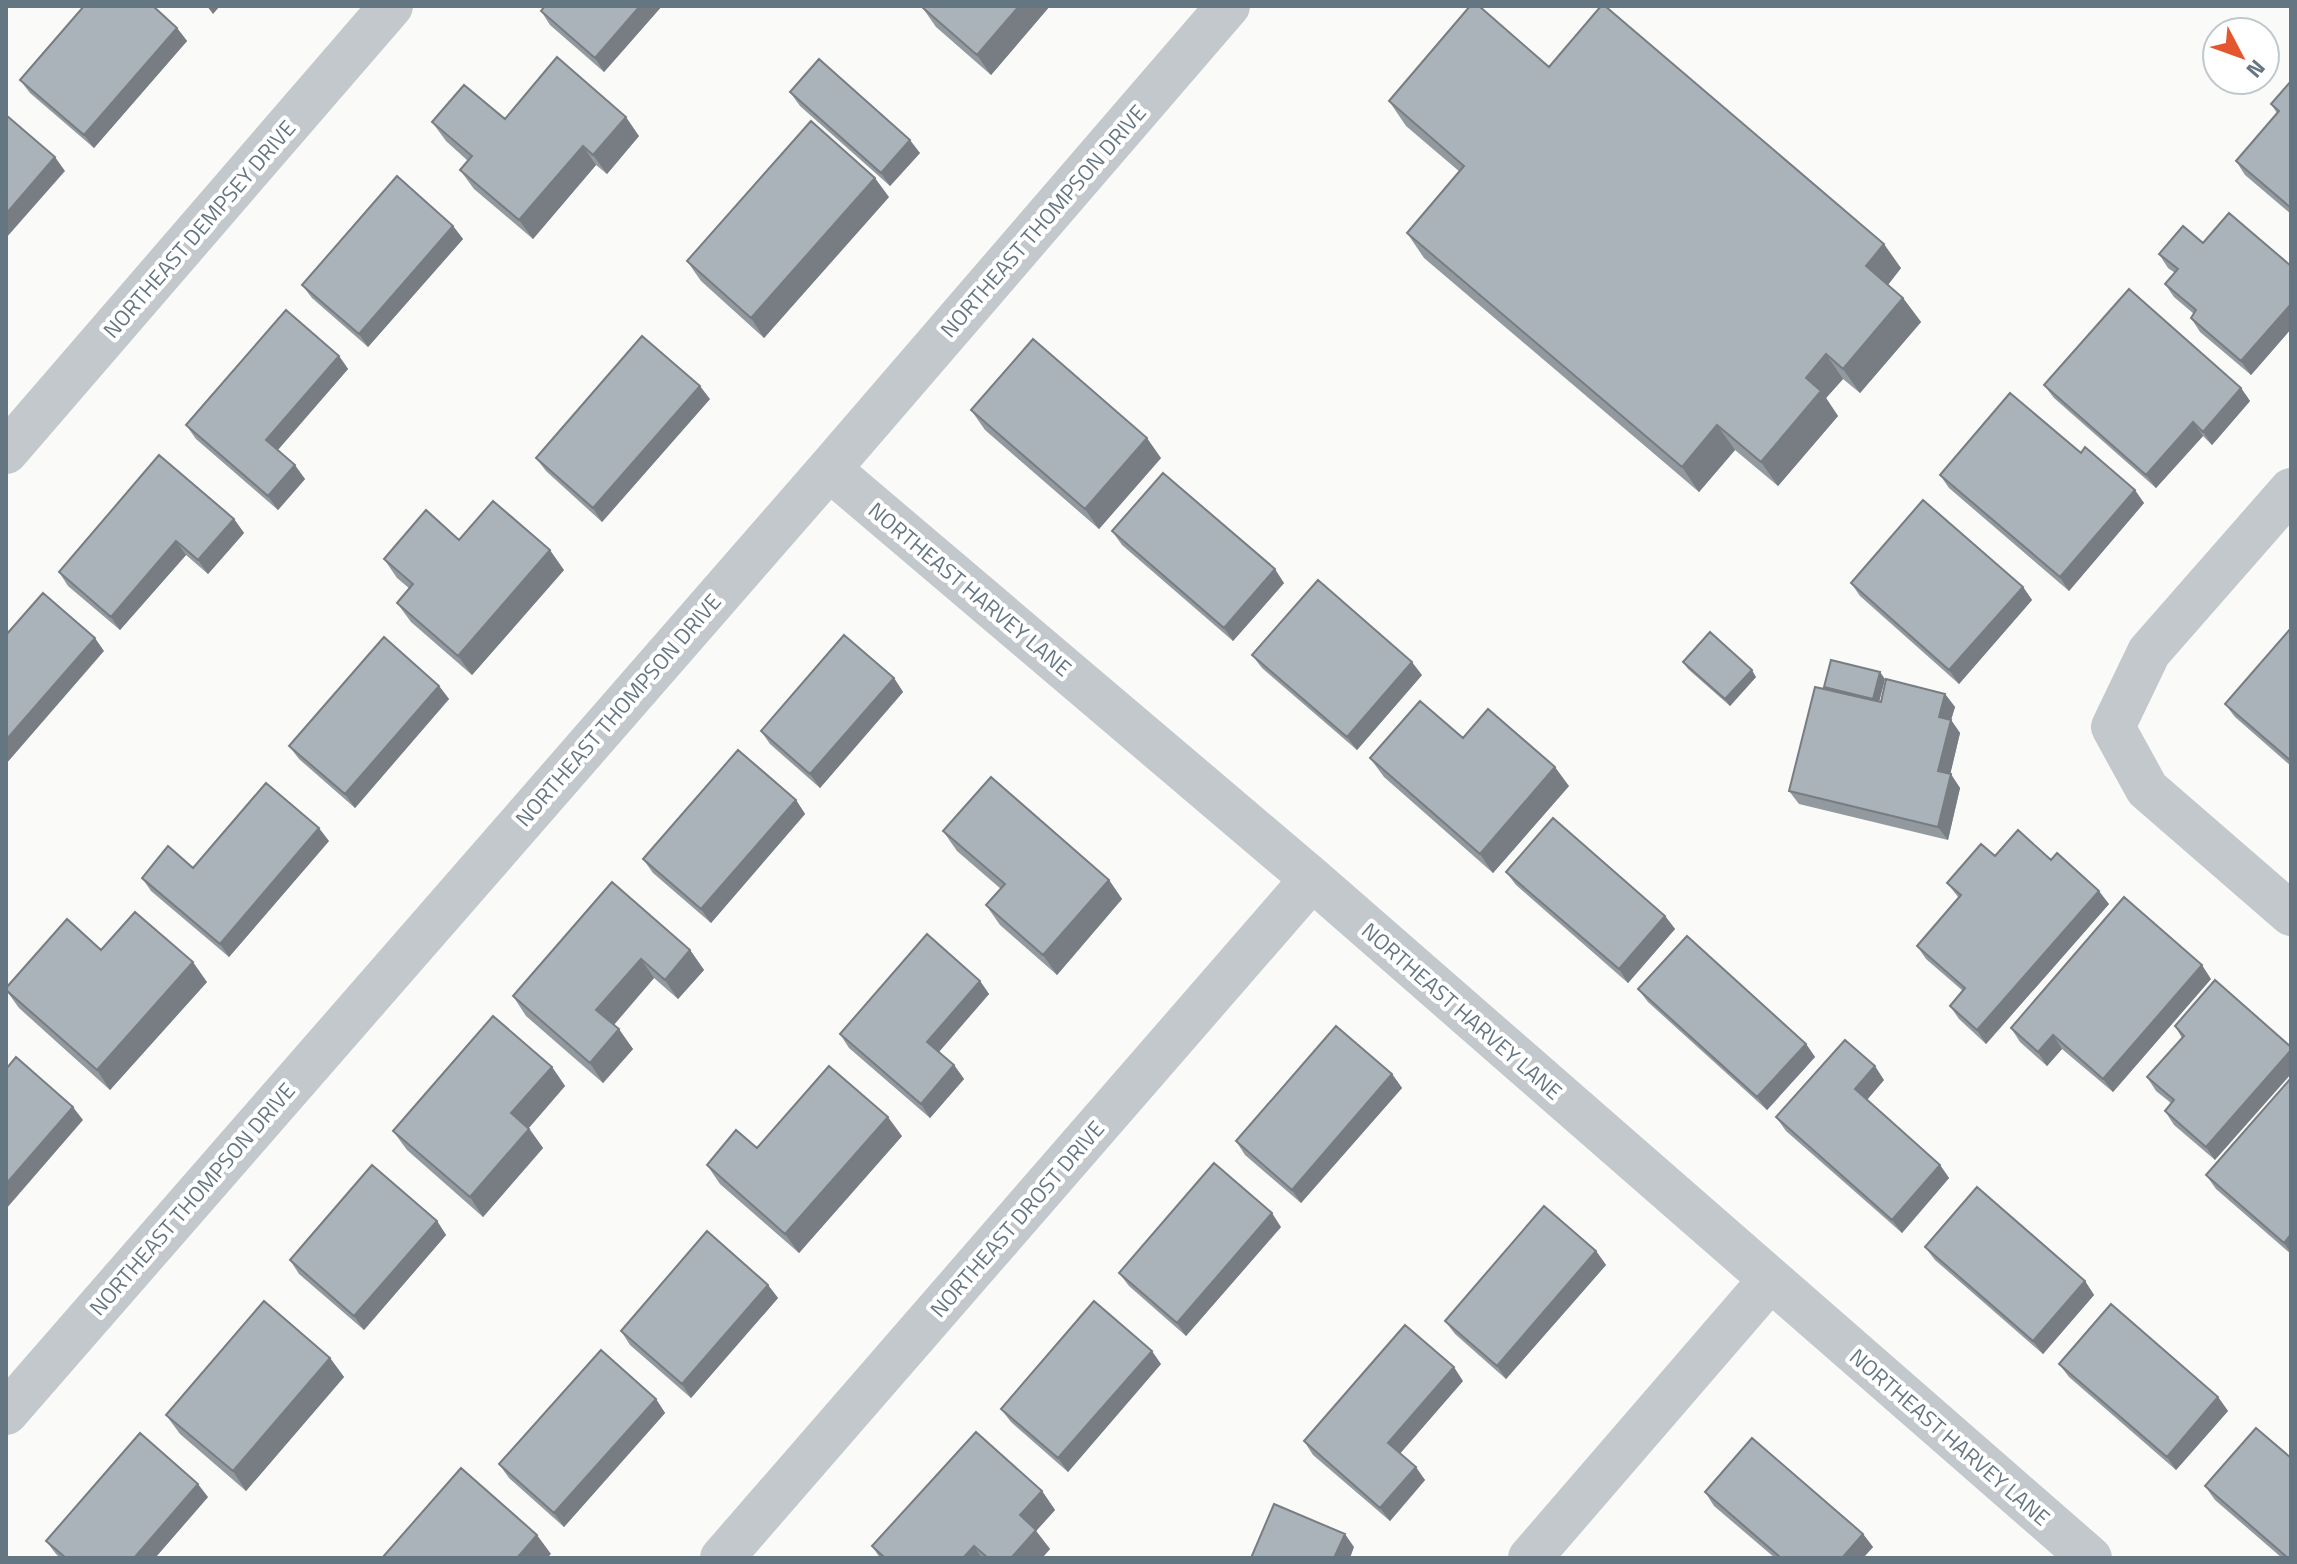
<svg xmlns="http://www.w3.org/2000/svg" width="2297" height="1564" font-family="'Titillium Web',sans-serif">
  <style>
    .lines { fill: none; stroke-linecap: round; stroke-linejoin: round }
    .minor { stroke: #c3c8cc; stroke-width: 44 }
    .wall { fill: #929a9f }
    .shaded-wall { fill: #777d82 }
    .building { fill: #aab3b9; stroke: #777d82; stroke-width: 2 }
    .labels { text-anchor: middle; stroke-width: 8; stroke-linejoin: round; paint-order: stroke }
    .street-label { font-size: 22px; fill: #657683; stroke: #fff }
  </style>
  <rect width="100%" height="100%" fill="#fafaf8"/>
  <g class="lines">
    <path class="minor" d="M6 452 391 6
      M829 469 1312 879 2090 1558
      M2291 490 2149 652 2113 727 2147 789 2291 914
      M6 1413 829 469 1228 6
      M722 1558 1312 879
      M1530 1558 1770 1280"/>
  </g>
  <path class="wall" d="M662 6 604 72 550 25 541 11Z
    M923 6H1050L991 75 936 27 922 7Z
    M177 28 187 41 94 148 30 93 20 80Z
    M1549 67 1901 268 1888 285 1903 298 1921 322 1860 393 1843 379 1826 398 1838 416 1778 486 1735 450 1699 492 1424 258 1407 233 1460 172 1406 126 1389 101Z
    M2291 81V214L2245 175 2236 161 2277 113 2271 104Z
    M790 92 920 153 890 186 800 106Z
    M505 119 639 136 607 174 596 165 533 239 474 189 460 170 468 161 446 141 432 122Z
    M889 197 764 338 701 281 687 261Z
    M453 226 463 239 368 347 312 298 302 285Z
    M2203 243 2291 266V329L2251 375 2200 332 2191 318 2194 314 2174 297 2165 284 2175 273 2168 268 2159 254Z
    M339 356 348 369 278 450 305 479 278 510 196 439 186 425Z
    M2044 385 2241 388 2250 401 2212 445 2203 436 2156 488 2054 398Z
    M710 399 602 522 546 471 536 458Z
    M971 410 1161 458 1099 529 985 430Z
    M2081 453 2144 503 2069 591 1949 488 1940 475Z
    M234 519 244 533 208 574 186 555 120 630 68 586 59 572Z
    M1112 531 1284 583 1233 641 1122 545Z
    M459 540 564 570 472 675 411 622 397 603 410 589 397 578 384 559Z
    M1851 583 2023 587 2032 600 1959 684 1860 596Z
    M2291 628V766L2235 717 2225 704Z
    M1252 655 1422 675 1357 750 1262 668Z
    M1683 662 1756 677 1730 706 1688 669Z
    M894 678 903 692 820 788 770 744 761 731Z
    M1885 679 1879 702 1945 694 1955 707 1951 720 1960 733 1950 774 1960 788 1948 840 1799 804 1789 791 1825 689 1824 687Z
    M439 686 449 699 355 808 299 759 289 746Z
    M1463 738 1569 786 1493 873 1384 777 1370 758Z
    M796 800 805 814 711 923 653 873 643 859Z
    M943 831 1109 880 1122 899 1057 975 1000 925 986 905 1001 889 957 851Z
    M329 841 229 957 151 891 142 878Z
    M1995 856 2051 860 2109 904 1986 1044 1959 1019 1950 1006 1963 991 1926 959 1917 946 1959 898 1947 883Z
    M1506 872 1665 916 1675 929 1628 983 1516 885Z
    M612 882 690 950 704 970 678 999 654 978 614 1025 633 1049 603 1083 526 1016 513 996Z
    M101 950 207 982 110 1090 19 1008 6 990Z
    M2211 979 2113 1092 2062 1049 2047 1066 2020 1042 2011 1028Z
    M2215 980V1160L2174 1125 2165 1111 2171 1103 2156 1091 2147 1077 2182 1038 2175 1026Z
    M980 981 989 994 939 1052 954 1065 964 1079 930 1118 849 1048 840 1034Z
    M1638 989 1806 1044 1815 1057 1767 1110 1648 1002Z
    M552 1067 565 1086 529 1128 543 1148 483 1217 407 1150 393 1131Z
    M1392 1074 1402 1088 1301 1203 1245 1155 1236 1141Z
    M2291 1078V1254L2216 1189 2206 1175Z
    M1884 1080 1867 1100 1940 1165 1949 1178 1902 1233 1786 1131 1776 1117Z
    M902 1136 799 1253 720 1184 707 1165 757 1148Z
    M437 1221 446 1235 364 1330 299 1274 290 1260Z
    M1281 1227 1186 1336 1129 1286 1119 1273Z
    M1925 1247 2085 1281 2094 1295 2043 1354 1935 1260Z
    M1596 1251 1606 1265 1506 1379 1455 1334 1445 1321Z
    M768 1285 778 1298 691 1398 630 1345 621 1331Z
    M330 1358 344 1377 246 1491 180 1434 166 1415Z
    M1161 1364 1068 1472 1011 1422 1001 1409Z
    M2059 1364 2218 1397 2228 1411 2176 1470 2069 1377Z
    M1463 1381 1400 1453 1425 1480 1390 1521 1313 1455 1304 1441Z
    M656 1399 665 1413 564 1527 509 1478 499 1464Z
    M2205 1486 2291 1558H2282L2215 1500Z
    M1042 1491 1055 1510 1036 1531 1050 1549 1042 1558H880L872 1546Z
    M1705 1492 1863 1534 1873 1547 1863 1558H1775L1714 1506Z
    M208 1497 155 1558H60L56 1554 46 1541Z"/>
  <path class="shaded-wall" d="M207 6H220L213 14Z
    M640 6H662L604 72 595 58Z
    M1019 6H1050L991 75 977 55Z
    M177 28 187 41 94 148 84 135Z
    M626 117 639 136 607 174 593 155Z
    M910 140 920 153 890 186 881 173Z
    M583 146 596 165 533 239 519 220Z
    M55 157 65 171 6 238V214Z
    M875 178 889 197 764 338 751 318Z
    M453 226 463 239 368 347 359 334Z
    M1884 244 1901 268 1883 291 1866 266Z
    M1903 298 1921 322 1860 393 1843 369Z
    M2291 304V329L2251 375 2241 361Z
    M1826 354 1843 379 1826 398 1838 416 1778 486 1761 462 1806 378Z
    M339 356 348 369 275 453 266 440Z
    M700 386 710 399 602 522 593 508Z
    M2241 388 2250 401 2212 445 2203 432Z
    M2193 422 2203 436 2156 488 2146 475Z
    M1717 425 1735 450 1699 492 1682 467Z
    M1147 438 1161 458 1099 529 1085 509Z
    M295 465 305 479 278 510 268 496Z
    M2135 490 2144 503 2069 591 2060 577Z
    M234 519 244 533 208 574 198 560Z
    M176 541 186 555 120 630 111 617Z
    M550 550 564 570 472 675 458 656Z
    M1275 569 1284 583 1233 641 1224 628Z
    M2023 587 2032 600 1959 684 1949 670Z
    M95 638 104 651 6 764V740Z
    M1412 662 1422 675 1357 750 1347 737Z
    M1752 670 1756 677 1730 706 1725 699Z
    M1880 672 1885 679 1878 706 1873 699Z
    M894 678 903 692 820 788 810 774Z
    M439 686 449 699 355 808 345 794Z
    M1945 694 1955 707 1951 720 1960 733 1948 784 1938 771 1939 717Z
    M1555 767 1569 786 1493 873 1480 854Z
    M1951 774 1960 788 1948 840 1938 827Z
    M796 800 805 814 711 923 701 909Z
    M319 828 329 841 229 957 220 944Z
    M1109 880 1122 899 1057 975 1043 955Z
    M2099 891 2109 904 1986 1044 1977 1030Z
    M1665 916 1675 929 1628 983 1619 969Z
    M690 950 704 970 678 999 665 980Z
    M641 959 654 978 610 1029 596 1010Z
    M193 962 207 982 110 1090 97 1070Z
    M2202 965 2211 979 2113 1092 2103 1079Z
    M980 981 989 994 936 1055 927 1042Z
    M619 1029 633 1049 603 1083 590 1063Z
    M2053 1035 2062 1049 2047 1066 2038 1052Z
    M1806 1044 1815 1057 1767 1110 1757 1097Z
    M2291 1050V1074L2215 1160 2206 1147Z
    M954 1065 964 1079 930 1118 921 1104Z
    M1875 1066 1884 1080 1864 1103 1855 1089Z
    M552 1067 565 1086 525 1132 511 1113Z
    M1392 1074 1402 1088 1301 1203 1292 1190Z
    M73 1107 83 1120 6 1209V1184Z
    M888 1117 902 1136 799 1253 785 1234Z
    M529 1129 543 1148 483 1217 470 1197Z
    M1940 1165 1949 1178 1902 1233 1892 1220Z
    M1272 1213 1281 1227 1186 1336 1177 1323Z
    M437 1221 446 1235 364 1330 354 1316Z
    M2291 1234V1253L2284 1243Z
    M1596 1251 1606 1265 1506 1379 1497 1366Z
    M2085 1281 2094 1295 2043 1354 2033 1341Z
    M768 1285 778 1298 691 1398 682 1384Z
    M1152 1351 1161 1364 1068 1472 1058 1458Z
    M330 1358 344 1377 246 1491 233 1471Z
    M1454 1367 1463 1381 1398 1456 1388 1443Z
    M2218 1397 2228 1411 2176 1470 2167 1457Z
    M656 1399 665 1413 564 1527 554 1513Z
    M1416 1467 1425 1480 1390 1521 1380 1508Z
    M198 1484 208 1497 155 1558H134Z
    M1042 1491 1055 1510 1036 1531 1050 1549 1042 1558H1011L1020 1515Z
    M1345 1534 1354 1547 1350 1558H1334Z
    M1863 1534 1873 1547 1863 1558H1842Z
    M537 1535 551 1554 547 1558H517Z
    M974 1546 982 1558H963Z"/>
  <path class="building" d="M84 6H153L177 28 84 135 20 80Z
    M545 6H640L595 58 541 11Z
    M923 6H1019L977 55 922 7Z
    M1470 6H1479L1549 67 1601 6H1605L1884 244 1866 266 1903 298 1843 369 1826 354 1806 378 1821 391 1761 462 1717 425 1682 467 1407 233 1464 166 1389 101Z
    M557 57 626 117 593 155 583 146 519 220 460 170 472 156 432 122 464 85 505 119Z
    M819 59 910 140 881 173 790 92Z
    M2291 81V208L2236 161 2279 111 2271 104Z
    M6 115 55 157 6 214Z
    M811 121 875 178 751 318 687 261Z
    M397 176 453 226 359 334 302 285Z
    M2229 213 2291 266V304L2241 361 2191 318 2196 310 2165 284 2178 269 2159 254 2183 226 2203 243Z
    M2129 289 2241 388 2203 432 2193 422 2146 475 2044 385Z
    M286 310 339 356 266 440 295 465 268 496 186 425Z
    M642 336 700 386 593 508 536 458Z
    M1033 339 1147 438 1085 509 971 410Z
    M2010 393 2081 453 2085 447 2135 490 2060 577 1940 475Z
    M159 455 234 519 198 560 176 541 111 617 59 572Z
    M1163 473 1275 569 1224 628 1112 531Z
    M1923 500 2023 587 1949 670 1851 583Z
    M493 501 550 550 458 656 397 603 413 584 384 559 426 510 459 540Z
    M1318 580 1412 662 1347 737 1252 655Z
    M43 593 95 638 6 740V635Z
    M2291 628V761L2225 704Z
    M1710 632 1752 670 1725 699 1683 662Z
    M844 635 894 678 810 774 761 731Z
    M384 637 439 686 345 794 289 746Z
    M1831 660 1880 672 1873 699 1824 687Z
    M1886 679 1945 694 1939 717 1951 720 1938 771 1951 774 1938 827 1789 791 1815 687 1881 702Z
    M1420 701 1463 738 1488 709 1555 767 1480 854 1370 758Z
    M738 750 796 800 701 909 643 859Z
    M991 777 1109 880 1043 955 986 905 1005 884 943 831Z
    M266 783 319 828 220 944 142 878 168 846 193 868Z
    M1553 818 1665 916 1619 969 1506 872Z
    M2018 830 2051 860 2057 853 2099 891 1977 1030 1950 1006 1965 988 1917 946 1961 895 1947 883 1981 844 1995 856Z
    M612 882 690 950 665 980 641 959 596 1010 619 1029 590 1063 513 996Z
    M2124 897 2202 965 2103 1079 2053 1035 2038 1052 2011 1028Z
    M135 912 193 962 97 1070 6 990V988L67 919 101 950Z
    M927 934 980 981 927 1042 954 1065 921 1104 840 1034Z
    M1687 936 1806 1044 1757 1097 1638 989Z
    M2215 980 2291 1047V1050L2206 1147 2165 1111 2174 1100 2147 1077 2184 1036 2175 1026Z
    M493 1016 552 1067 511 1113 529 1129 470 1197 393 1131Z
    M1336 1026 1392 1074 1292 1190 1236 1141Z
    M1845 1040 1875 1066 1855 1089 1940 1165 1892 1220 1776 1117Z
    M16 1057 73 1107 6 1184V1069Z
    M829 1066 888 1117 785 1234 707 1165 736 1130 757 1148Z
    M2291 1078V1234L2284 1243 2206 1175Z
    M1214 1163 1272 1213 1177 1323 1119 1273Z
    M372 1165 437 1221 354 1316 290 1260Z
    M1977 1187 2085 1281 2033 1341 1925 1247Z
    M1544 1206 1596 1251 1497 1366 1445 1321Z
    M707 1231 768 1285 682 1384 621 1331Z
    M264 1301 330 1358 233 1471 166 1415Z
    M1094 1301 1152 1351 1058 1458 1001 1409Z
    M2111 1304 2218 1397 2167 1457 2059 1364Z
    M1405 1325 1454 1367 1388 1443 1416 1467 1380 1508 1304 1441Z
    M601 1350 656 1399 554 1513 499 1464Z
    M2256 1428 2291 1458V1558H2288L2205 1486Z
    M976 1432 1042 1491 1020 1515 1036 1530 1011 1558H988L974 1546 963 1558H885L872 1546Z
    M140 1433 198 1484 134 1558H66L46 1541Z
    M1752 1438 1863 1534 1842 1558H1781L1705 1492Z
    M461 1468 537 1535 517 1558H382Z
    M1274 1504 1345 1534 1334 1558H1251Z"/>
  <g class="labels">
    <g class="street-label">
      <text transform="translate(1043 221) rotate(-49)" y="8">NORTHEAST THOMPSON DRIVE</text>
      <text transform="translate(199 229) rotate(-49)" y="8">NORTHEAST DEMPSEY DRIVE</text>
      <text transform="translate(970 589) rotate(40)" y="8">NORTHEAST HARVEY LANE</text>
      <text transform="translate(618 710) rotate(-49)" y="8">NORTHEAST THOMPSON DRIVE</text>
      <text transform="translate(1462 1011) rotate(41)" y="8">NORTHEAST HARVEY LANE</text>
      <text transform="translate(192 1199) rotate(-49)" y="8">NORTHEAST THOMPSON DRIVE</text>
      <text transform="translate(1017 1219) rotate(-49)" y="8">NORTHEAST DROST DRIVE</text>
      <text transform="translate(1950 1437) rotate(41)" y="8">NORTHEAST HARVEY LANE</text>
    </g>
  </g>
  <rect width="2297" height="1564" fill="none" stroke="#657683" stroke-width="16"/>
  <g transform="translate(2241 56) rotate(131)"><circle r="38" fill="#ffffff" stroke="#c1c8cd" stroke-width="2"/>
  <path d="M0-6L14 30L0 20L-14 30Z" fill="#e4572e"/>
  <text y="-12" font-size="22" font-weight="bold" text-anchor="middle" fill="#657683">N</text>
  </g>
</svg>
